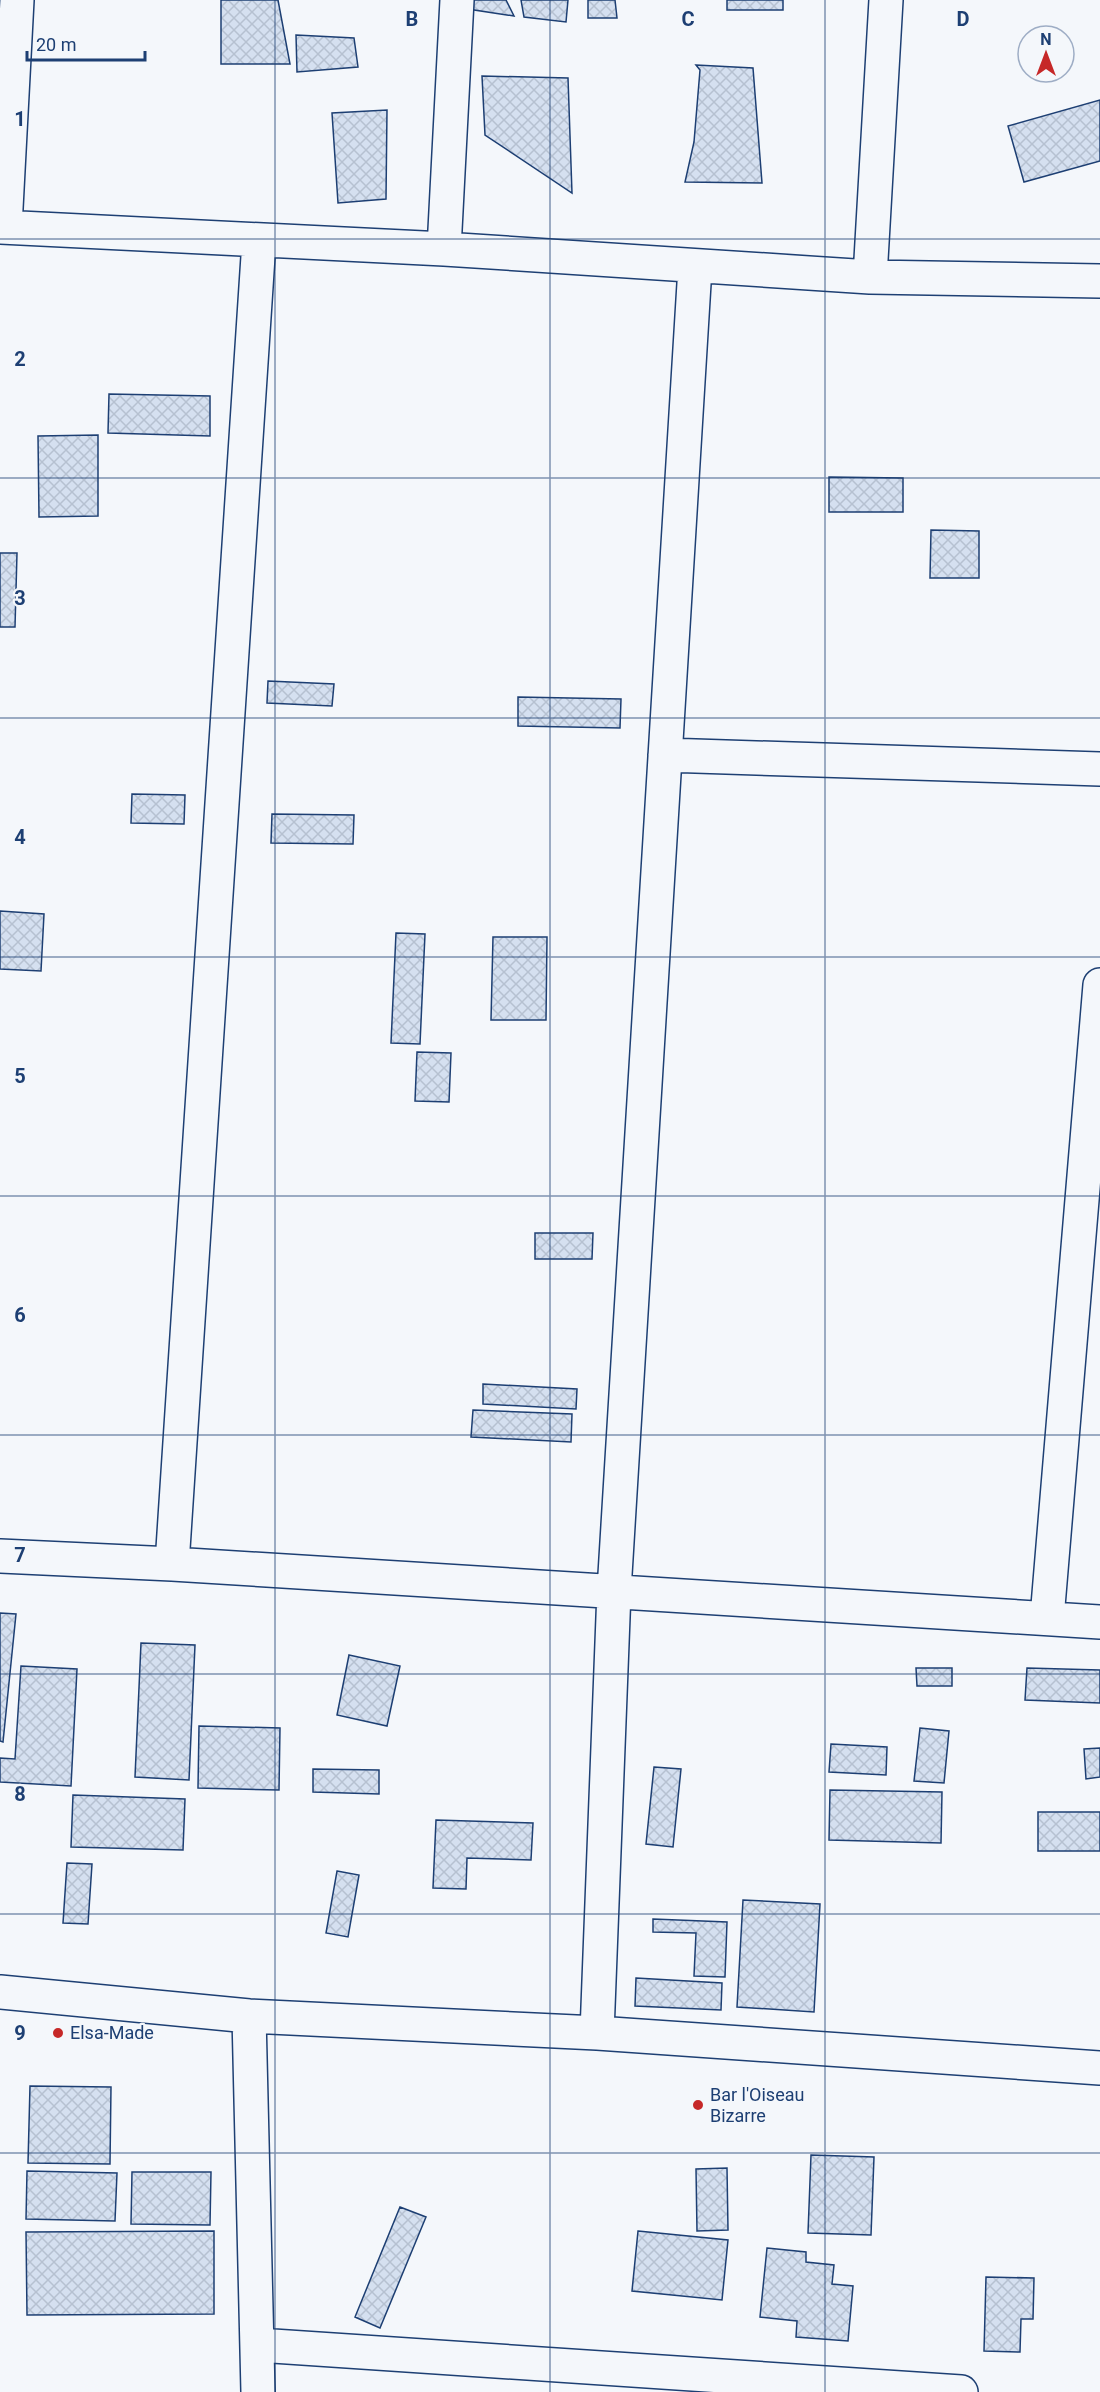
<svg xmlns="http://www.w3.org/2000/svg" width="1100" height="2392" font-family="Roboto,sans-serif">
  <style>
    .building { fill: url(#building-cross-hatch); stroke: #1d3f73; stroke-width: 1.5 }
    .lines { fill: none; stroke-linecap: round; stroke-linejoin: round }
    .minor-casing { stroke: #1d3f73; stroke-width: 36 }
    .minor { stroke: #f4f7fb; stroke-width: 33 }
    .grid { fill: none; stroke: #1d3f73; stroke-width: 1.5; stroke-opacity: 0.55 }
    .poi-dot { fill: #c62828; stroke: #f4f7fb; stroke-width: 2 }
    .labels { text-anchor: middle; stroke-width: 4.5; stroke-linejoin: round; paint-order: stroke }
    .poi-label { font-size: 18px; fill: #1d3f73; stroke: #f4f7fb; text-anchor: start }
    .grid-label { font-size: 20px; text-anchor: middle; font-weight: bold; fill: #1d3f73; stroke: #f4f7fb; stroke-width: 4.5; stroke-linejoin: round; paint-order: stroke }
  </style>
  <defs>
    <pattern id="building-cross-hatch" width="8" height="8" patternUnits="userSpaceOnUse" patternTransform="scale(1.5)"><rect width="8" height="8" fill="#d5e0f0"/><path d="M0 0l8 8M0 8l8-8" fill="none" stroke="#b6c1d1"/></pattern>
  </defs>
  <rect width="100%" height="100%" fill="#f4f7fb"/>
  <path class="building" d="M221 0H278L290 64H221Z
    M469 0H506L514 16 468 9Z
    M521 0H568L566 22 524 17Z
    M588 0H615L617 18H588Z
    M727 0H783V10H727Z
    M296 35 354 38 358 67 297 72Z
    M696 65 753 68 762 183 685 182 694 142 700 70Z
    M482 76 568 78 572 193 485 135Z
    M1100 100V161L1024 182 1008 126Z
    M387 110 386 199 338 203 332 113Z
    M109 394 210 396V436L108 433Z
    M98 435V516L39 517 38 436Z
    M829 477 903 478V512H829Z
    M931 530 979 531V578H930Z
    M0 553H17L15 627H0Z
    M268 681 334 684 332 706 267 703Z
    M518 697 621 699 620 728 518 726Z
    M132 794 185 795 184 824 131 823Z
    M272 814 354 815 353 844 271 843Z
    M0 911 44 914 41 971 0 969Z
    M396 933 425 934 420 1044 391 1043Z
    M493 937H547L546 1020H491Z
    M417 1052 451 1053 449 1102 415 1101Z
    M535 1233H593L592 1259H535Z
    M483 1384 577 1389 576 1409 483 1404Z
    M473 1410 572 1414 571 1442 471 1437Z
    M0 1613 16 1614 3 1742 0 1741Z
    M141 1643 195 1645 189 1780 135 1777Z
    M349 1655 400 1666 387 1726 337 1715Z
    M21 1666 77 1669 71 1786 0 1782V1758L15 1759Z
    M916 1668H952V1686H917Z
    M1027 1668 1100 1670V1703L1025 1700Z
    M199 1726 280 1728 279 1790 198 1788Z
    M920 1728 949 1731 944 1783 914 1781Z
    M831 1744 887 1747 886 1775 829 1772Z
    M1100 1748V1777L1086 1779 1084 1749Z
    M654 1767 681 1769 673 1847 646 1844Z
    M313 1769 379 1770V1794L313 1792Z
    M830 1790 942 1792 941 1843 829 1840Z
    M73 1795 185 1799 183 1850 71 1847Z
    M1038 1812H1100V1851H1038Z
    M436 1820 533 1823 531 1860 467 1858 466 1889 433 1888Z
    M67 1863 92 1864 88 1924 63 1923Z
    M337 1871 359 1875 348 1937 326 1933Z
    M743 1900 820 1904 814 2012 737 2007Z
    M653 1919 727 1922 725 1977 694 1976 696 1933 653 1932Z
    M636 1978 722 1983 721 2010 635 2006Z
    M30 2086 111 2087 110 2164 28 2163Z
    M811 2155 874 2157 871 2235 808 2233Z
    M727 2168 728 2230 697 2231 696 2169Z
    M27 2171 117 2173 115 2221 26 2219Z
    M132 2172H211L210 2225 131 2224Z
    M400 2207 426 2217 380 2328 355 2317Z
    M214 2231V2314L27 2315 26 2232Z
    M638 2231 728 2240 722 2300 632 2291Z
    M767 2248 806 2252V2262L834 2265 832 2284 853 2286 848 2341 796 2337 797 2321 760 2317Z
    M986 2277 1034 2278 1033 2319H1021L1020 2352 984 2351Z"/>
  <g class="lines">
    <g class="minor-casing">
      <path id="minor" d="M0 227 444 249 870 277 1100 281
        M5 227 17 0
        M444 249 457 0
        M870 277 886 0
        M665 755 1100 769
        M0 1556 172 1564 1100 1622
        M172 1564 259 241
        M1047 1618 1100 985
        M0 1992 249 2016 597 2033 1100 2068
        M249 2016 258 2392
        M597 2033 614 1591 695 267
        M258 2345 961 2392"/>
    </g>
    <use href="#minor" class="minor"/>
  </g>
  <path class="grid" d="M275 0V2392M550 0V2392M825 0V2392M0 239H1100M0 478H1100M0 718H1100M0 957H1100M0 1196H1100M0 1435H1100M0 1674H1100M0 1914H1100M0 2153H1100"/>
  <g class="poi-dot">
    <circle cx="58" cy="2033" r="6"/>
    <circle cx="698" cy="2105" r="6"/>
  </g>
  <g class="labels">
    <g class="poi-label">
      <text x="70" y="2039">Elsa-Made</text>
      <text x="710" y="2101">Bar l'Oiseau<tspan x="710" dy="21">Bizarre</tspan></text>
    </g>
  </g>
  <g class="grid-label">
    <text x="412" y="26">B</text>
    <text x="688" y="26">C</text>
    <text x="963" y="26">D</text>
    <text x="20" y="126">1</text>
    <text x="20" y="366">2</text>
    <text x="20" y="605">3</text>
    <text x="20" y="844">4</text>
    <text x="20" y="1083">5</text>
    <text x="20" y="1322">6</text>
    <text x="20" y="1562">7</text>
    <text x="20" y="1801">8</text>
    <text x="20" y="2040">9</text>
  </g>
  <g transform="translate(1046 54)"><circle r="28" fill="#f4f7fb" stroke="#9eadc5" stroke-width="1.5"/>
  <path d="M0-4.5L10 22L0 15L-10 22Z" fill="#c62828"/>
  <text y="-9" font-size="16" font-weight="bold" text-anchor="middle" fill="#1d3f73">N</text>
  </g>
  <path d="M27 51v9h118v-9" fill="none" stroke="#1d3f73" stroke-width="3"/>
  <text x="36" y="51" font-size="18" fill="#1d3f73" stroke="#f4f7fb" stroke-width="4.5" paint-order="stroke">20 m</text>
</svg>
